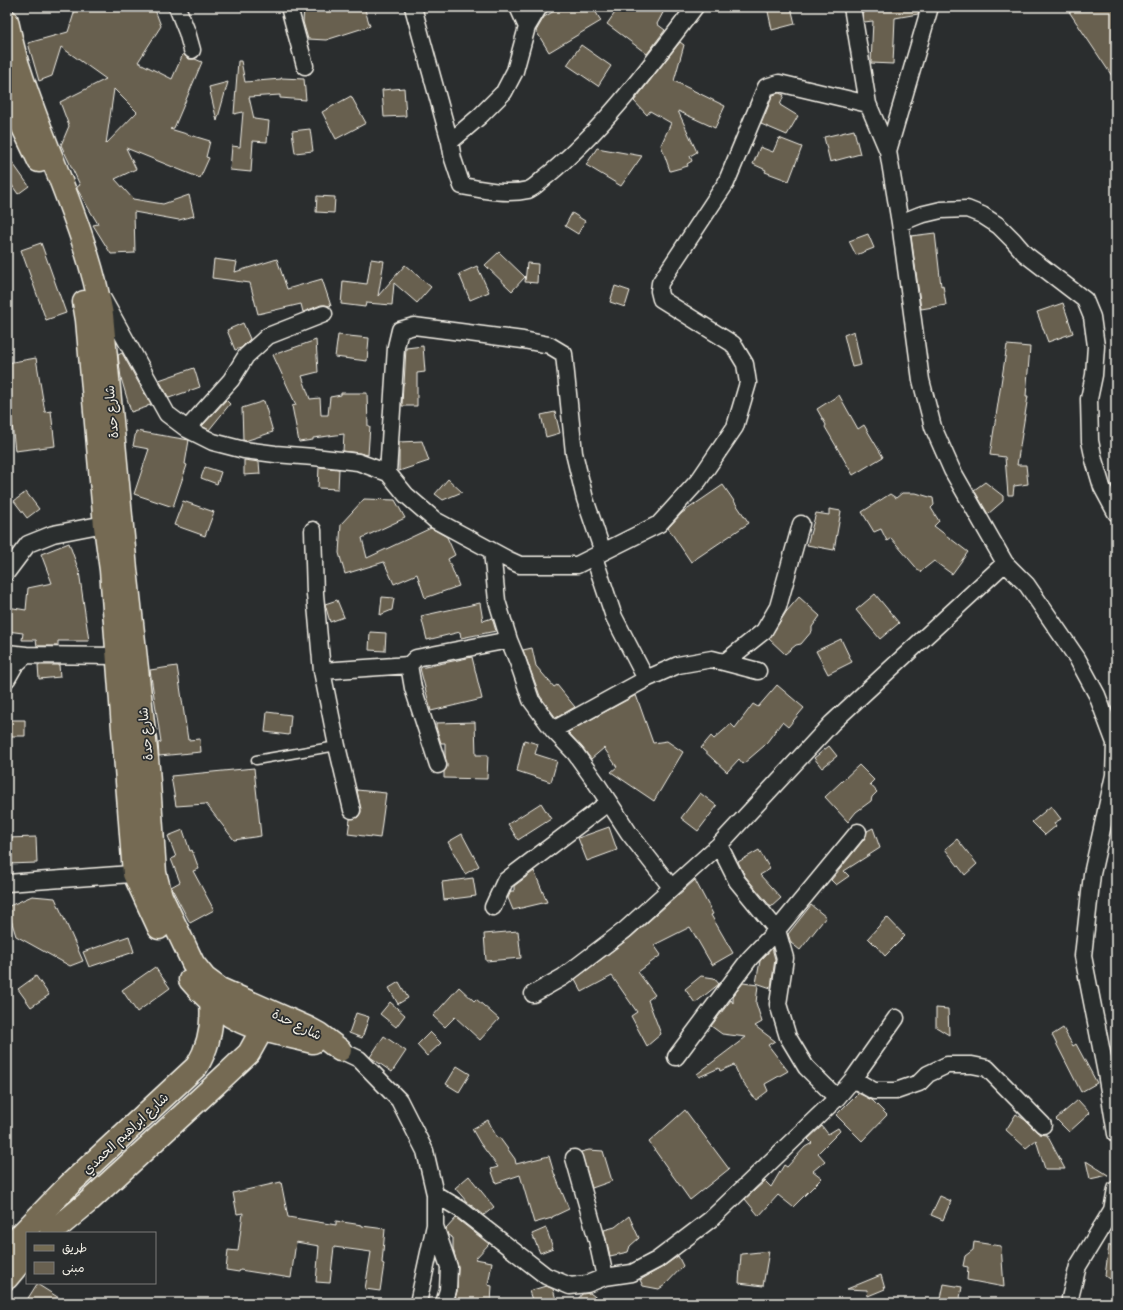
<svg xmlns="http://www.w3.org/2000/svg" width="1123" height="1310" font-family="Itim,'Playpen Sans Arabic',sans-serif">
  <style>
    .building { fill: #686050; stroke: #f4f1e8; fill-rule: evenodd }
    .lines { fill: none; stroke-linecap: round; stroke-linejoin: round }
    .service-casing { stroke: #f4f1e8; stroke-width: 11 }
    .minor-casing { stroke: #f4f1e8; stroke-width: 19 }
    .primary-casing { stroke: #f4f1e8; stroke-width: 25 }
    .service { stroke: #2a2d2e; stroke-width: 8 }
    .minor { stroke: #2a2d2e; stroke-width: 16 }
    .primary { stroke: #746b52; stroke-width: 22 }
    .labels { text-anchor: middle; stroke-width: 3.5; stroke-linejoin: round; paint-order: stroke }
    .street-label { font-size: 13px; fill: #f4f1e8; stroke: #2a2d2e }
  </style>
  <rect width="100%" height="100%" fill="#2a2d2e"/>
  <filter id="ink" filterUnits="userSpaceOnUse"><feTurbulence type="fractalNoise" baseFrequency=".025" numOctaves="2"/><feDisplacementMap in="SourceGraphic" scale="8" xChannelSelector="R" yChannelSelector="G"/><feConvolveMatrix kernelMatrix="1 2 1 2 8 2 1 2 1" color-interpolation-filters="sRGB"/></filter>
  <g filter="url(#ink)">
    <path class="building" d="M76 7H154L161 26 138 62 172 79 183 54 189 59H195L202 62 174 128 170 129 210 141 206 157 209 158 200 178 126 148 136 169 115 179 133 199 163 204 189 195 194 216 179 220 134 212 135 253 111 254 93 225 98 224 77 189V187L80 185 61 145 69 126 60 102 106 79 61 47 52 76 39 81 28 43 68 32ZM114 89 137 112 106 144Z
      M304 7H364L370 26 326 40 308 39 303 22Z
      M561 7H593L601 21 549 52 536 31 544 17Z
      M619 7H666L657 24 665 30 647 54 607 24Z
      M767 7H791L795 24 772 30Z
      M862 7H920L918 14 895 18 893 64 871 63 873 21 864 22Z
      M1066 7H1116V82Z
      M680 42 684 45 674 81 725 106 715 128 678 111 697 152 690 156 692 161 687 164 688 166 670 171 661 145 671 123 650 111 647 115 634 101Z
      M581 45 611 66 598 86 567 65Z
      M238 61H241L245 82 281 79V78L304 79 306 100 280 98V95L249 97 254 119 269 121 267 142 253 141 251 172 230 170 232 146 240 147 243 112 234 114Z
      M228 82 217 121 209 87Z
      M404 88 406 116 384 117 382 90Z
      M779 93 784 95 780 105 798 116 787 135 761 124 773 95Z
      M351 96 366 123 336 139 322 112Z
      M310 129 313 151 295 153 292 131Z
      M854 130 860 154 830 162 824 137Z
      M779 138 802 147 789 181 765 172 766 170 753 164 760 147 773 152Z
      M597 148 642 156 621 186 586 165Z
      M7 155 29 186 18 194 7 178Z
      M317 196 335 197 334 213 316 212Z
      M572 213 585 221 578 234 565 226Z
      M935 233 941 286 943 285 946 305 921 309 911 236Z
      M868 234 874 248 856 255 849 241Z
      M41 243 66 313 46 320 21 250Z
      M499 252 525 277 512 291 485 265Z
      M214 259 237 262 235 272 277 259 287 289 322 279 331 306 325 305H321L303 312 301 304 258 314 250 283 212 278Z
      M371 259 384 261 378 296 405 265 431 287 417 303 394 283 392 305 366 303 365 307 341 304 343 281 367 284Z
      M527 263 538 264 537 283 525 282Z
      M477 266 489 292 470 300 459 274Z
      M615 286 630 291 625 307 610 302Z
      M1063 303 1073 333 1048 342 1037 312Z
      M243 323 250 339 241 348 235 350 227 330Z
      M854 331 861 365 852 367 844 335Z
      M338 335 369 338 367 361 335 357Z
      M316 340 318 372 302 376 310 399 320 398 321 415H328L330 397 341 395V393H367L368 426H370L368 455 359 453 343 451 344 434 313 438V440L299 442 292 406 296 405 273 355Z
      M1007 345 1030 347 1026 396H1028L1017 465H1026L1028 484 1014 486 1013 495H1008L1005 457 990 455Z
      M423 346 425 372 417 373V406H402L403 384H404L406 348Z
      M122 353 151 405 147 406V407L131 412 121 378 118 355Z
      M36 358 45 412 51 411 55 446 15 451 10 406H7V363Z
      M194 368 200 387 169 398 159 380Z
      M839 395 858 429 864 425 883 457 853 475 825 427 826 425 817 409Z
      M226 400 230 404 209 430 202 426Z
      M264 401 273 432 245 441 243 440 242 408Z
      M555 412 560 433 546 437 541 415Z
      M136 431 189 440 185 464 187 465 173 507 134 494 149 449 133 446Z
      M422 441 429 461 399 471V442Z
      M244 460 259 462 260 474 244 475Z
      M205 467 221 472 217 484 201 478Z
      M319 467 339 469 338 489 318 488Z
      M448 479 462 492 443 500 435 494Z
      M985 482 1003 496V501L988 514 974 490Z
      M723 485 749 523 691 562 668 528 682 513Z
      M26 492 39 509 27 518 14 501Z
      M902 493H916L933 498 934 505 931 508 939 521 934 526 968 552 952 574 934 561 920 572 891 538 887 541 881 529 874 532 862 512 890 494 896 498Z
      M364 499 395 500 405 518 362 538 367 558 431 528 447 537 455 555 448 559 459 586 425 598 417 574 394 584 384 562 345 574 339 553 341 524Z
      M183 501 214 512 205 536 174 525Z
      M829 509 841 511 834 550 807 545 816 513 829 515Z
      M69 543 79 571 89 641H58V646H37L36 640H22L23 633 7 631V607L26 610 28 588 52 583 41 554Z
      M875 594 899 623 880 639 856 610Z
      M382 597 394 598 392 610 380 615Z
      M799 597 820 616 812 627V631L801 644 796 645 785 654 769 639 786 612Z
      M337 600 344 617 330 622 325 604Z
      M480 603 483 621 492 618 496 631 461 638 460 632 427 640 421 616Z
      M370 632 386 633 385 651 369 650Z
      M841 639 852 662 828 674 816 651Z
      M532 648 536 666 554 687 557 685 575 707 556 718 540 696 523 650Z
      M472 657 482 699 431 711 420 668Z
      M38 665H59L60 677 39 679Z
      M177 666 188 740 200 739 201 752 159 756 158 743 161 742 150 670Z
      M777 685 804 708 788 727 782 722 764 746 743 764 739 759 727 772 701 748 711 736 714 739 731 724 735 728 753 704 758 707Z
      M636 695 653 743 667 741 683 752 654 801 611 772 617 767 604 748 591 759 582 747 568 732Z
      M267 712 291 715 289 735 265 732Z
      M7 720H25V736H7Z
      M475 722 476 755H488L487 779 444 778V772L447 767 445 755V743H441L436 727V723Z
      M524 740 538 744 535 754 557 761 551 782 517 771Z
      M829 746 837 756 822 768 814 758Z
      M859 765 874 780 870 784 877 792 872 797 871 801 856 812 848 822 825 797Z
      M254 768 261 836 234 840 206 804 176 806 171 776Z
      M357 790 386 793 380 838 348 834 350 819 358 817 361 812Z
      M700 793 717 806 698 831 681 818Z
      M541 803 551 819 518 840 508 824Z
      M1051 806 1061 819 1054 823 1056 826 1045 835 1032 822Z
      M609 827 617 850 587 861 578 838Z
      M873 828 880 848 844 871 849 876 836 885 831 880 865 838 867 831Z
      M183 830 190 851 192 850 199 869 193 871 214 910 190 923 171 887 180 882 171 859 176 857 168 836Z
      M462 834 479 866 465 874 448 842Z
      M36 837 37 863 7 864V838Z
      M957 839 977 864 965 875 945 849Z
      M759 850 770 869 760 875 781 898 771 907 745 876 738 862Z
      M534 871 547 902 513 910 508 898 511 891H514V886Z
      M473 878 476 896 444 900 442 882Z
      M695 880 713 914 711 915 733 953 712 965 690 927 654 945 661 955 638 972 655 995 648 1000 661 1034 647 1046 631 1016 637 1012 612 976 582 992 575 979 631 937Z
      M32 896 55 898 83 961 70 966 16 936 7 907Z
      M811 905 826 917 800 950 791 943 788 934Z
      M887 917 905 936 885 956 877 947 868 938Z
      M518 931 521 958 486 961 484 934Z
      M129 936 134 952 89 967 83 952Z
      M772 948 775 959 771 988 756 983 760 961Z
      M155 967 170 988 137 1012 122 990Z
      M36 976 49 995 31 1007 18 989Z
      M701 976 714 978 719 984 695 1003 685 989Z
      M399 982 408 998 398 1004 389 988Z
      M743 983 758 985 756 1003 762 1022 755 1026 775 1041 768 1045 788 1071 765 1084 768 1091 756 1100 741 1080 734 1065 720 1071 719 1068 699 1077 697 1074 746 1037 722 1034 711 1026 731 1000 733 1003V996Z
      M459 987 474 1001 476 999 499 1019 480 1040 455 1017 445 1027 433 1016Z
      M390 1002 405 1015 396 1027 380 1014Z
      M936 1008 948 1009 949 1035 936 1027Z
      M356 1013 369 1017 362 1038 349 1033Z
      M1063 1028 1073 1046 1076 1044 1097 1083 1081 1092 1052 1035Z
      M430 1032 441 1043 427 1056 417 1045Z
      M384 1036 406 1051 392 1072 370 1057Z
      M457 1066 470 1074 459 1092 446 1084Z
      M858 1093 872 1100 887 1115 862 1141 836 1115Z
      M1078 1100 1090 1113 1069 1132 1056 1119Z
      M685 1110 729 1169 690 1200 649 1142Z
      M1016 1114 1025 1120 1037 1132 1040 1134 1047 1135 1065 1169H1045L1036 1140 1026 1148 1006 1130Z
      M488 1120 497 1138 499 1137 515 1159 516 1164 549 1156 554 1173 569 1209 552 1217V1218L534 1223 520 1175 496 1183 491 1169 498 1167 480 1143 472 1129Z
      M822 1126 828 1134 838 1128 840 1131 818 1153 825 1161 813 1171 822 1178 793 1207 778 1195 759 1216 745 1199 765 1181 771 1187 784 1165 787 1167 805 1147 812 1143 808 1139Z
      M589 1150 603 1151 612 1181 592 1188 581 1152Z
      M1086 1161 1108 1175 1090 1179Z
      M469 1176 494 1207 484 1215 467 1202 455 1188Z
      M281 1182 288 1217 336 1225V1221L362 1225V1226L385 1229 382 1263 384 1264 380 1291 365 1289 371 1252 334 1247 330 1283 316 1282 319 1246 296 1242 291 1278 240 1270 239 1272 226 1270 228 1250 238 1251 243 1213 237 1214 233 1193Z
      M940 1196 951 1201 943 1220 931 1215Z
      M629 1216 639 1238 630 1246 628 1252 610 1256 604 1230 615 1227Z
      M456 1218 489 1244 475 1259 492 1262 488 1285 492 1286 491 1303H454L457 1291 458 1267 453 1249V1238L448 1235 446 1229Z
      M546 1228 553 1248 540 1253 532 1234Z
      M974 1242 1001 1246 1004 1287 967 1280 968 1267 963 1266 965 1256 973 1250Z
      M1109 1245H1116V1274L1112 1281 1105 1276Z
      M769 1251 763 1286 739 1283 741 1254Z
      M678 1256 683 1266 665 1285 659 1289 643 1286 640 1280 661 1268Z
      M881 1275 885 1289 868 1296 867 1290 847 1289Z
      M37 1284 67 1303H25Z
      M944 1284 962 1287 959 1303H940Z
      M546 1286 553 1289 557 1303H533L529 1291Z
      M590 1293 603 1303H575L582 1294Z"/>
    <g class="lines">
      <g class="service-casing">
        <path id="service" d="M256 760 337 746"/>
      </g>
      <g class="minor-casing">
        <path id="minor" d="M177 7 187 32 192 50
          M289 7 305 66
          M413 7 450 142
          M518 7 527 27
          M539 7 527 27 515 71 504 92 480 116 450 142 453 159 462 186C484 190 507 195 528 190 535 188 542 179 548 175 605 128 650 66 695 7
          M852 7 868 104 888 151
          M930 7 888 151 900 223 921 380 933 427 952 470 1005 563 1027 585 1077 658 1097 695 1115 743 1114 775 1092 874 1083 956 1106 1073 1116 1134
          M900 223 920 215 941 210 967 209 982 215 999 226 1013 240 1025 254 1085 300 1092 317 1096 346 1094 375 1089 399 1090 441 1094 460 1102 487 1116 513
          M103 299 167 414 187 429 213 442 244 450 275 454 314 457 358 462 388 473
          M187 429 231 380 246 356 268 336 324 314
          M313 530 315 594 322 671 337 746 352 810
          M492 551 497 601 509 640
          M603 552 585 499 574 453 564 354 549 345 523 340 414 326 400 330 396 347 388 473 406 495 435 520 509 560 520 565H577L659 524 699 480 735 427 748 383 745 364 733 344 661 299 659 291 660 283 726 183 766 87 779 83 868 104
          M7 572 28 544 53 534 94 526H105
          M7 653 26 655
          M725 662 764 631 778 607 801 524
          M322 671 409 665
          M7 679 15 665 26 655 118 656
          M646 679 678 665 712 659 758 671
          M553 730 575 753 595 781 629 833 671 887
          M438 765 413 688 409 665 416 658 509 640 518 662 531 700 553 730 646 679 614 617 594 557
          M7 883 145 873
          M493 907 505 881 609 802
          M533 994 563 977 625 930 719 845 832 723 1005 563
          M340 1050 359 1059 399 1100 425 1151 435 1194V1225L418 1303
          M676 1057 750 958 777 930 737 881 719 845
          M853 1079 874 1091H896L919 1083 928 1074 947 1065H972L987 1068 1043 1125
          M837 1098 853 1079 896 1018
          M574 1158 597 1240 605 1277
          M435 1194 460 1209 546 1276 570 1286 587 1284 605 1277 632 1273 657 1260 711 1219 837 1098 806 1067 788 1037 778 1004 785 958 777 930 858 832
          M435 1226 449 1267 448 1290 444 1303
          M1070 1303V1298L1078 1266 1112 1210 1116 1189"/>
      </g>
      <g class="primary-casing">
        <path id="primary" d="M7 21C11 38 14 55 20 71 46 153 87 230 102 315L126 569 148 768 155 873 161 896 193 963 205 978 220 989 308 1028 319 1034 340 1050
          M7 94 39 161
          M84 302 87 320 105 526 111 570 134 874 159 928
          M190 980C206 999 227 1017 251 1026 271 1033 293 1037 313 1042
          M51 1233 87 1203 215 1085 249 1053 269 1017
          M7 1249 70 1184 197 1066C209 1046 213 1025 211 1002
          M7 1278 27 1254"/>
      </g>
      <use href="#service" class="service"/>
      <use href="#minor" class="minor"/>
      <use href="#primary" class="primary"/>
    </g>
  </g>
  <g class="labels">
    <g class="street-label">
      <text transform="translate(111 412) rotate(-95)" y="5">شارع حدة</text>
      <text transform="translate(145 734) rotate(-96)" y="5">شارع حدة</text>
      <text transform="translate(297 1024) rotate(26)" y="5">شارع حدة</text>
      <text transform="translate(125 1133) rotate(-43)" y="5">شارع ابراهيم الحمدي</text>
    </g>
  </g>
  <rect width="1123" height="1310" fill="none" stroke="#2a2d2e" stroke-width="24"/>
  <rect x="12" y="12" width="1099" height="1286" fill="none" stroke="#f4f1e8" stroke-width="1.5" filter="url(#ink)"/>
  <rect x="26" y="1232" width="130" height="52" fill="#2a2d2e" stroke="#7b7b78"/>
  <rect x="34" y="1245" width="20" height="6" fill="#746b52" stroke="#7b7b78"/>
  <text x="62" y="1252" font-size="12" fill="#f4f1e8">طريق</text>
  <rect x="34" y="1262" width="20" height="12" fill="#686050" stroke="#7b7b78"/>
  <text x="62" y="1272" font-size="12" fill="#f4f1e8">مبنى</text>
</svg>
